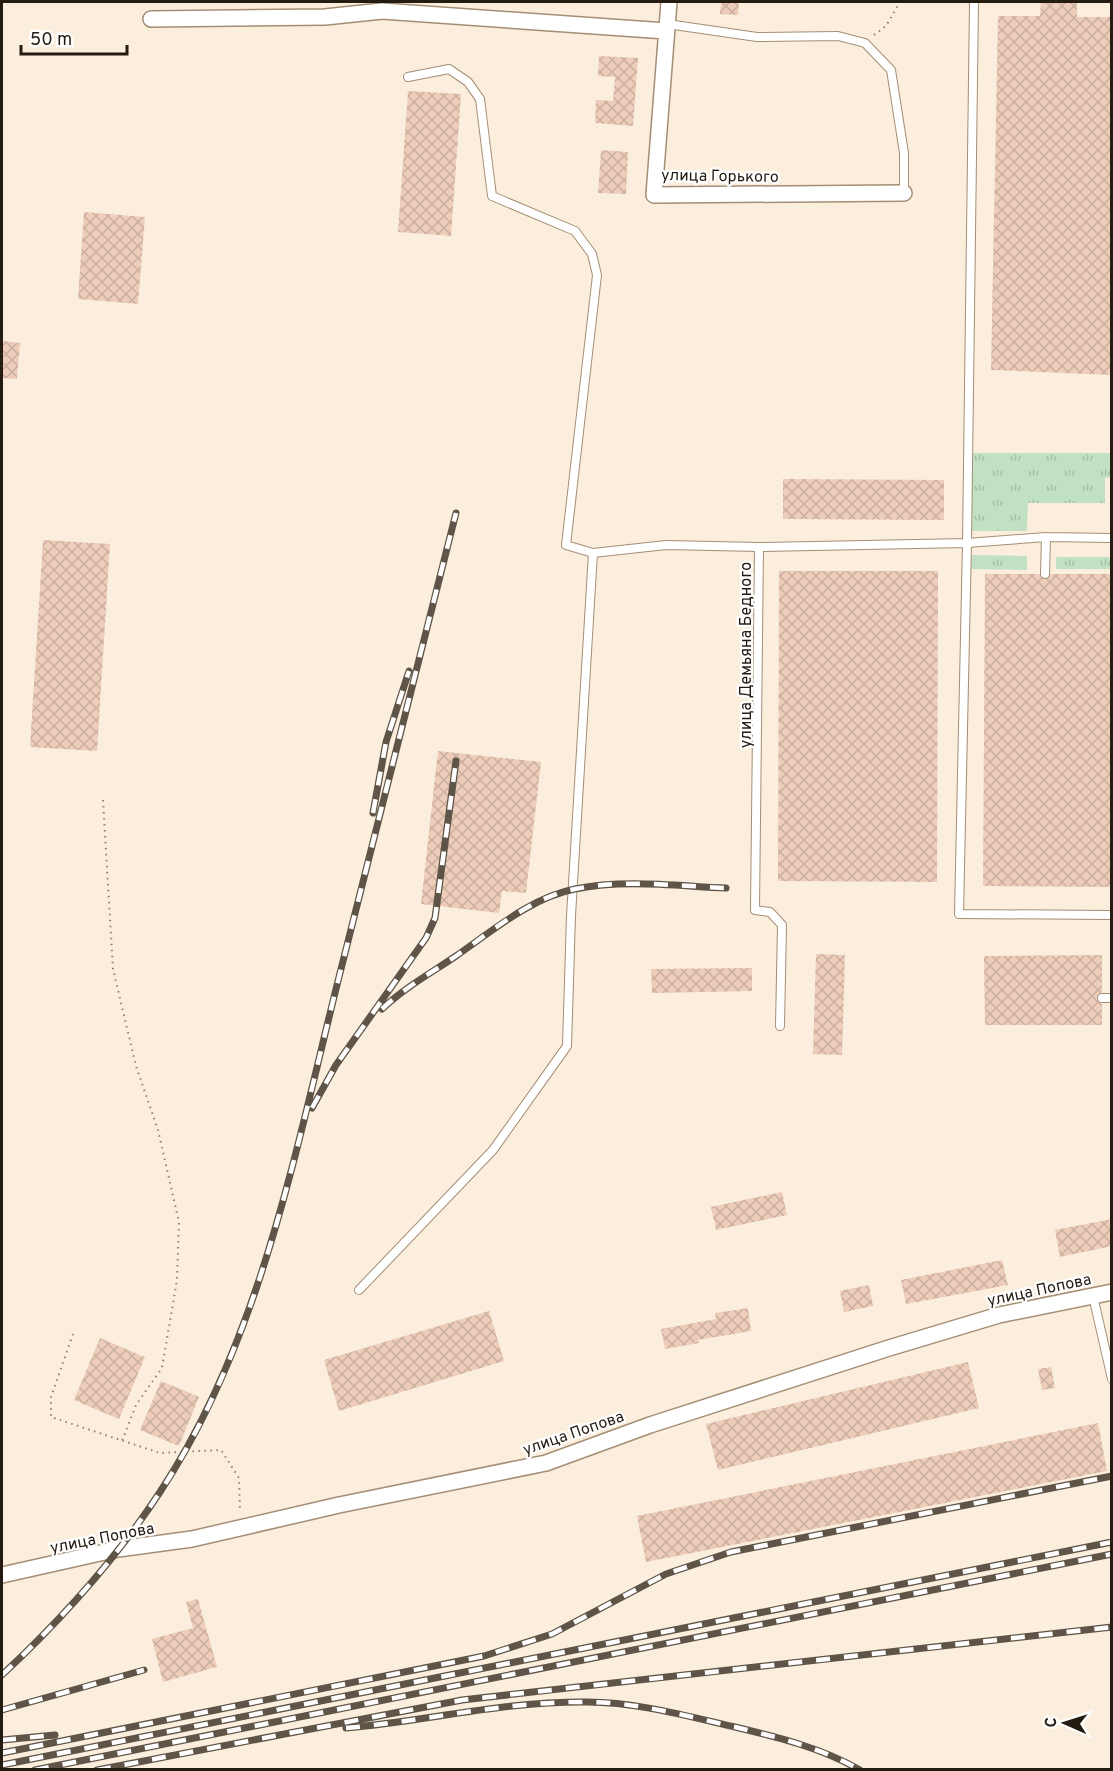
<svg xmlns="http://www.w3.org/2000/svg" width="1113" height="1771" font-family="Overpass,sans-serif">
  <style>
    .grass { fill: url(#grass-tufts) }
    .building { fill: url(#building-cross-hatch) }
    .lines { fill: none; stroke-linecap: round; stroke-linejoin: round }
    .service-casing { stroke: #a48e74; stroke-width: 10 }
    .minor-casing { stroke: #a48e74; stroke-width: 18 }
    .path { stroke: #8f8376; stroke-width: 2; stroke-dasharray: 1.5 4.5; stroke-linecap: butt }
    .service { stroke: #fff; stroke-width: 8 }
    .minor { stroke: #fff; stroke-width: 15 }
    .rail-casing { stroke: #5e5448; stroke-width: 7 }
    .rail { stroke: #fefefe; stroke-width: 4.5; stroke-dasharray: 14; stroke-linecap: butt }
    .labels { text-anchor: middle; stroke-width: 4.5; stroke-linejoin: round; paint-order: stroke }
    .street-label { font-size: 16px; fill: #241b11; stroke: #fefefe }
  </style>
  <defs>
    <pattern id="grass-tufts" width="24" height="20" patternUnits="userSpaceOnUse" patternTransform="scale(1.5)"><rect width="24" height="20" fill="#c1e0c4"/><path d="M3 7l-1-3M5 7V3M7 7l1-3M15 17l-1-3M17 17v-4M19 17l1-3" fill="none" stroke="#a6c0a7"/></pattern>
    <pattern id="building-cross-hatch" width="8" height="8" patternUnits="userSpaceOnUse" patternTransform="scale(1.5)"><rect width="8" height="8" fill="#edcdb9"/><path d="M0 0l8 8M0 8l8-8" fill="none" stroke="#cbaf9e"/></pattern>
  </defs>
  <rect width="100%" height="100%" fill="#fceedd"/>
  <path class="grass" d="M972 453H1111V477L1105 478V503H1028L1027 531H972Z
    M972 555 1027 556V570L971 569Z
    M1056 557H1111V569H1056Z"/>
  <path class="building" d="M721 2H739L738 15 720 14Z
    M1041 2H1077V17H1112V375L991 370 998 16H1040Z
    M599 56 638 58 633 126 595 123 596 100 613 101 615 77 598 76Z
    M408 91 461 94 451 236 398 232Z
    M601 150 628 152 626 194 598 193Z
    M84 212 145 217 138 304 78 299Z
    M2 341 20 343 17 379 2 378Z
    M783 479 944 480V520L783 519Z
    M43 540 110 544 97 751 30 747Z
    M779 571H938L937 882 778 881Z
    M985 574H1039L1045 580 1051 574H1112V887L983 886Z
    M438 751 541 762 526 893 502 891 499 913 421 904Z
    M816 954 845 955 842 1055 813 1054Z
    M1102 955V992L1096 999 1102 1004V1025H985L984 956Z
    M752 968V991L652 993 651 969Z
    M782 1192 787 1215 716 1230 711 1207Z
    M1112 1219V1246L1060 1257 1055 1230Z
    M1002 1260 1008 1285 906 1304 901 1280Z
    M869 1285 873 1306 844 1312 840 1291Z
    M748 1308 751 1331 698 1340 699 1343 665 1349 661 1329 716 1319 715 1313Z
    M489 1311 504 1361 339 1411 324 1360Z
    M100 1338 145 1357 119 1419 74 1400Z
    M968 1362 979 1408 718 1470 706 1424Z
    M1051 1367 1055 1388 1042 1390 1038 1369Z
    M161 1381 199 1397 179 1446 140 1430Z
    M1098 1423 1107 1471 646 1562 637 1516Z
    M198 1599 217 1667 163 1682 152 1639 193 1628 186 1602Z"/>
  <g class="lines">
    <g class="service-casing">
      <path id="service" d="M974 2 967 543 959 914 1112 915
        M667 24 757 37 838 36 865 43 891 70 904 153V193
        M593 553 666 545 759 547
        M1045 574 1046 537
        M1102 998H1112
        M780 1026 782 925 770 912 755 910 759 547 967 543 1046 537 1112 538
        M359 1290 493 1150 567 1046 571 916 593 553 566 545 597 275 592 254 575 231 492 196 480 99 468 82 449 69 408 77
        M1093 1296 1112 1379"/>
    </g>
    <g class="minor-casing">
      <path id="minor" d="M669 2 654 195 904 193
        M151 19 325 17 382 11 666 31
        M2 1575 118 1549 192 1539 339 1505 546 1463 650 1425 889 1348 999 1315 1112 1292"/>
    </g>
    <path class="path" d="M874 35 886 26 900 2
      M103 800 113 969 136 1066 158 1130 179 1222 177 1280 162 1368 136 1405 122 1441
      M73 1334 51 1397V1417L160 1453 221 1450 239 1478 240 1512"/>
    <use href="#service" class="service"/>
    <use href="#minor" class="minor"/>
    <g class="rail-casing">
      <path id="rail" d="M373 813 386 742 409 671
        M382 1009C404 988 431 973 456 956 492 931 532 897 575 889 624 879 677 886 726 888
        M312 1108 336 1065 426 938 435 918 456 761
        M2 1675C60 1621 116 1559 160 1492 261 1339 295 1152 339 977 378 822 417 667 456 513
        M2 1710 144 1670
        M346 1728C426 1721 506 1701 587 1702 636 1702 687 1716 735 1727 777 1737 822 1748 860 1770
        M2 1740 55 1735
        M2 1753 484 1656 552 1634 666 1574 731 1552 1112 1476
        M2 1765 1112 1542
        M35 1770 1112 1554
        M97 1770 462 1700 1112 1627"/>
    </g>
    <use href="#rail" class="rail"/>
  </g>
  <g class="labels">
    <g class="street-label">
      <text transform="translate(720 175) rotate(1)" y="6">улица Горького</text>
      <text transform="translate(745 655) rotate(-90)" y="6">улица Демьяна Бедного</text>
      <text transform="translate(1039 1289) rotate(-12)" y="6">улица Попова</text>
      <text transform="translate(573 1432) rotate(-19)" y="6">улица Попова</text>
      <text transform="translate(102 1537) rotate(-11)" y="6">улица Попова</text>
    </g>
  </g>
  <rect width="1113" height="1771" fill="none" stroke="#241b11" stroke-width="6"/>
  <g transform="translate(1065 1723) rotate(273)" stroke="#fefefe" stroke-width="4.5" paint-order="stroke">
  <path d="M0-4.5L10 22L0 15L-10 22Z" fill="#241b11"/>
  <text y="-9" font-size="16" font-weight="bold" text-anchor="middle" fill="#241b11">С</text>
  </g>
  <path d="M21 45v9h106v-9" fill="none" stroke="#241b11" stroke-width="3"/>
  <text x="30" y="45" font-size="18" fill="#241b11" stroke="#fefefe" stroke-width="4.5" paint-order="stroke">50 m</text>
</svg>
